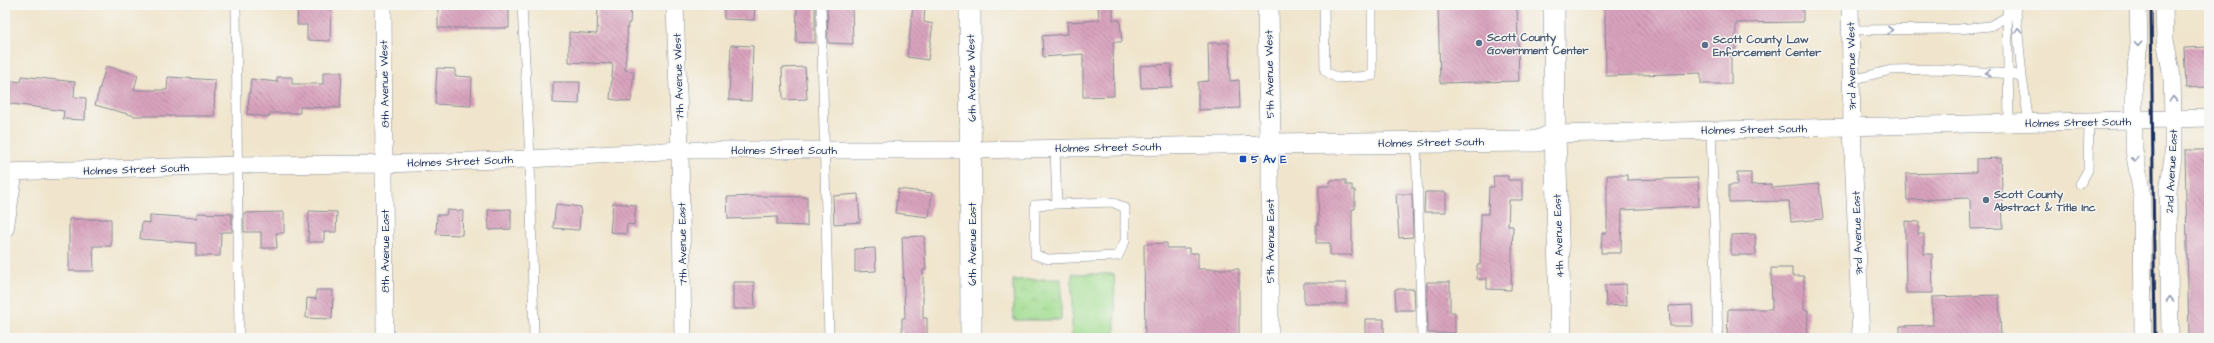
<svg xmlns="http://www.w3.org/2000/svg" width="2214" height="343" font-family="'Architects Daughter',sans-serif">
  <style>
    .park { fill: url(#park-crowns); stroke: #5e8678 }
    .pitch { fill: #a2dd91; stroke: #5e8678 }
    .building { fill: url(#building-back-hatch) }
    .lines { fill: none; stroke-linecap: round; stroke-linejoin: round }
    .service-casing { stroke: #868a95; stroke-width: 10 }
    .minor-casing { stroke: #868a95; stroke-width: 18 }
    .tertiary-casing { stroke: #868a95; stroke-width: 22 }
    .service { stroke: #fff; stroke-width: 9 }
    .minor { stroke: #fff; stroke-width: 17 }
    .tertiary { stroke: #fff; stroke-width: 21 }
    .rail { stroke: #1b2f5e; stroke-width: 3 }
    .oneway { stroke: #8d97ae }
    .service-dot { fill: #5c6f8a; stroke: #f6f6f2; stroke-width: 1.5 }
    .transit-dot { fill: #1a4fb4; stroke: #f6f6f2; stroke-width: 1.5 }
    .labels { text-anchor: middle; stroke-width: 3; stroke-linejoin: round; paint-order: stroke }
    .service-label { font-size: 11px; font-weight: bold; fill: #4e5e75; stroke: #f6f6f2; text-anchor: start }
    .street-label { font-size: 11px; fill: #1b2f5e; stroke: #f6f6f2 }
    .transit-label { font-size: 11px; font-weight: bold; fill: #164399; stroke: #f6f6f2; text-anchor: start }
  </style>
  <defs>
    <pattern id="park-crowns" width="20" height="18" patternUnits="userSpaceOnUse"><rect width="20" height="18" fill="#a2dd91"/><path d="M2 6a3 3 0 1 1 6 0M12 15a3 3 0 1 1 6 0" fill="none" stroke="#8bbe7f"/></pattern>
    <pattern id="building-back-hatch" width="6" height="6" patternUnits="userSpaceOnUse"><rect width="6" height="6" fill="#d9a3bd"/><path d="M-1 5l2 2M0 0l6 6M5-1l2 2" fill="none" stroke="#af859d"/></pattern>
  </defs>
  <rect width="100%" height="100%" fill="#f6f6f2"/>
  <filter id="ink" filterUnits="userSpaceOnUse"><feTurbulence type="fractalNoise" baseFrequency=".025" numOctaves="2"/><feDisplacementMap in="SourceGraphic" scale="8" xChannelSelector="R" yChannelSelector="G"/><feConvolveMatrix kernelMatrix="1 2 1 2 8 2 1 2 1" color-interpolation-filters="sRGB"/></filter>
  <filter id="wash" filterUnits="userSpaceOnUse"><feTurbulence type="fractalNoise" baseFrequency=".012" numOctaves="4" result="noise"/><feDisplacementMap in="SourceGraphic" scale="16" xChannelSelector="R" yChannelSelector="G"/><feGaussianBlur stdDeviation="0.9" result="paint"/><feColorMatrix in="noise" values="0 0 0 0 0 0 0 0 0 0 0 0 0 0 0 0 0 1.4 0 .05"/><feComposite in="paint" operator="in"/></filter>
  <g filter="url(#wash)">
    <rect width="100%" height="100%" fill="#f0e5cc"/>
    <path class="park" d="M1061 279V320H1014L1013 280Z"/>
    <path class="pitch" d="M1072 274H1114L1115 338H1072Z"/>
    <g id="blocks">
      <path class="building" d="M298 5H331L330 41 307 40V25H297Z
        M438 5H509V28H438Z
        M598 5H631L630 23H628L625 70 634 71 631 102 610 99 613 64 569 62V32L597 34Z
        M724 5H755L754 20 724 19Z
        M797 5H815V43L796 42Z
        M827 5H852L853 44 828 43Z
        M913 5H925L924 22 933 24 928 60 907 57Z
        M1098 5H1113V20H1120L1122 42H1113L1114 96 1083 97V54L1043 57 1042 36 1068 34 1067 22 1099 20Z
        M1438 5H1517L1519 81 1440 83Z
        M1605 5H1803V22L1736 23V49H1731V84H1701V73L1606 76Z
        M1208 43H1229L1230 81 1239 80 1240 108 1198 110V82L1209 81Z
        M731 45 753 46 751 101 729 100Z
        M2209 47V87L2186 88 2184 48Z
        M1171 64 1172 87 1141 88 1140 66Z
        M106 66 138 75 134 90H167L168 77 215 80 214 116H135L95 105Z
        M805 67 807 99 783 100 782 68Z
        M437 68 455 69V76L472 77 471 106 435 104Z
        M323 72H342L340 108 300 107V113H270L269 117 247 114 251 79 277 82V77H292V84H323Z
        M22 76 75 82 74 97 86 98 85 120 63 119 64 111 5 103V80L21 82Z
        M553 82H580L579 104 553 103Z
        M2185 150H2209V338H2189Z
        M2001 158 2003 228 1971 229 1970 198 1907 200 1906 174 1976 172V159Z
        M1737 173H1751V185L1771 184V188L1819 184 1823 219 1791 222 1789 201 1729 202V185H1737Z
        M1607 175H1627V180L1698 178 1699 206 1622 210 1621 253H1601L1602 233H1607Z
        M1493 176H1508V180H1522V200H1509L1508 226H1513L1511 290 1487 289V279H1477V265H1480L1481 214H1488L1489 187H1494Z
        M1331 180H1346V185H1352V190H1355V209H1352V255H1330V243H1316V225H1318L1319 186H1329Z
        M898 189 932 193 929 217 895 213Z
        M1425 192H1446V212H1424Z
        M858 194 860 222 834 224 833 196Z
        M1396 194H1412L1413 237 1399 238Z
        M756 196 807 197V226L777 225V217L728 219 727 197Z
        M613 203 636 205 634 225 627 224 626 234 610 232Z
        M556 204 581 207 579 230 553 228Z
        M511 209V229L489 230 488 210Z
        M447 210 463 211 462 235 436 234 437 215H446Z
        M309 211 337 212 336 232H324V242H308Z
        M284 212V233H276L277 248H261V232H244V213Z
        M197 213 232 214V232H221L220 256H196V243L140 239 142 222 150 223V215L197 218Z
        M69 219H111V246H93L94 271H69Z
        M1905 221 1919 222 1918 234H1924V254H1932L1933 293H1906Z
        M1755 234 1756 255H1731V235Z
        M924 236 926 270H923V318H927V338H902V318H905L902 237Z
        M1167 243V248H1189V253H1198V269H1239V338H1145L1144 244Z
        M875 248 876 271 855 272V249Z
        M1771 268H1792V276H1804V310H1808L1807 338H1727L1728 309H1772Z
        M733 282H754L755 309H733Z
        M1427 282H1450V312H1455V333H1428Z
        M1304 283H1346V304H1304Z
        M1626 284 1627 305 1606 306 1605 285Z
        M1395 289H1414L1415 310H1396Z
        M316 290H333L332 319 306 318 307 298 316 299Z
        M1999 295 2001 338H1900V326L1933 325 1932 297Z
        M1692 305 1693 326H1670L1669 306Z
        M1365 319H1384V338H1365Z"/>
    </g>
  </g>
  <g filter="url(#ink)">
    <use href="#blocks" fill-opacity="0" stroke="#868a95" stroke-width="1"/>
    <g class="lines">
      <g class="service-casing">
        <path id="service" d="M236 5 239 338
          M522 5 530 159 534 338
          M821 5 829 338
          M1324 5 1325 71 1337 78 1372 76V5
          M2007 5 2009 123
          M2016 12 2022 77
          M1851 30 1959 29 1990 26 2016 12 2015 5
          M1851 80 1891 70 1936 69 2013 74 2022 77 2029 123
          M1711 130 1718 338
          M1416 142 1422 338
          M1055 148 1057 204 1035 205V255L1048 259 1118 256 1125 241V208L1112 202 1057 204
          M2080 184 2088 170 2089 121"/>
      </g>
      <g class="minor-casing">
        <path id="minor" d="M383 5 385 338
          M675 5 680 150 683 338
          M1850 5 1852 127 1861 338
          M2138 5 2139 44 2134 82V150L2142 196 2143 338
          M2164 5 2165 40 2172 76 2173 119V157L2168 192 2170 338
          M1555 134 2209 118
          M5 172 238 165 385 164 530 159 680 150H972L1270 144V338
          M5 229 14 173"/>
      </g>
      <g class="tertiary-casing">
        <path id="tertiary" d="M970 5 971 338
          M1268 5 1270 144 1538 141 1555 134
          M1554 5 1555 134 1561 338"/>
      </g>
      <use href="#service" class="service"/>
      <use href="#minor" class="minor"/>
      <use href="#tertiary" class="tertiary"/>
      <path class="rail" d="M2151 5 2155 338"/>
    </g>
    <defs><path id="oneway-chevron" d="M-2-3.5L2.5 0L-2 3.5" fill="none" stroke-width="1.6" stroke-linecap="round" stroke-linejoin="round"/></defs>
    <g class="oneway">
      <use href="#oneway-chevron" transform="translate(1890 30) rotate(-1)"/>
      <use href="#oneway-chevron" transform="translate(2018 31) rotate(-96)"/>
      <use href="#oneway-chevron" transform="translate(2138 44) rotate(93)"/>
      <use href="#oneway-chevron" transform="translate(1988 73) rotate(-176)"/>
      <use href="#oneway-chevron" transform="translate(2173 99) rotate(-92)"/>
      <use href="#oneway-chevron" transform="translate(2135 159) rotate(79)"/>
      <use href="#oneway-chevron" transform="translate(2170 299) rotate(-91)"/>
    </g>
  </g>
  <g class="service-dot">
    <circle cx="1479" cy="43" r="4"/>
    <circle cx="1705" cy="45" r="4"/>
    <circle cx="1986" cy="200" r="4"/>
  </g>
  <rect class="transit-dot" x="1239" y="155" width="8" height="8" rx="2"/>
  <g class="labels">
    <g class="service-label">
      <text x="1487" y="41">Scott County<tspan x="1487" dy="13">Government Center</tspan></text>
      <text x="1713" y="43">Scott County Law<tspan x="1713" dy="13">Enforcement Center</tspan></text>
      <text x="1994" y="198">Scott County<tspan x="1994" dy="13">Abstract &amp; Title Inc</tspan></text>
    </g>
    <g class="street-label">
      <text transform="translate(1851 66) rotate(-91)" y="4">3rd Avenue West</text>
      <text transform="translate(1269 74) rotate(-91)" y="4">5th Avenue West</text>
      <text transform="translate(678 77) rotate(-92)" y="4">7th Avenue West</text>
      <text transform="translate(971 78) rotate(-91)" y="4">6th Avenue West</text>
      <text transform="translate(384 84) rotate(-91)" y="4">8th Avenue West</text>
      <text transform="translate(2078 122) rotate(-1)" y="4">Holmes Street South</text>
      <text transform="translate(1754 129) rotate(-1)" y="4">Holmes Street South</text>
      <text transform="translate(1431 142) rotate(-1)" y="4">Holmes Street South</text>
      <text transform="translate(1108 147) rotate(-1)" y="4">Holmes Street South</text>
      <text x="784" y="154">Holmes Street South</text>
      <text transform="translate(460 161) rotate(-2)" y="4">Holmes Street South</text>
      <text transform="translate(136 169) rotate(-2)" y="4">Holmes Street South</text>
      <text transform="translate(2171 171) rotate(-87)" y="4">2nd Avenue East</text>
      <text transform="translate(1857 233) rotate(-92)" y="4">3rd Avenue East</text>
      <text transform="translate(1558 236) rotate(-92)" y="4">4th Avenue East</text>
      <text transform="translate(1270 241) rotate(-90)" y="4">5th Avenue East</text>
      <text transform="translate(682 244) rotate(-91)" y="4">7th Avenue East</text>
      <text transform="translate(972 244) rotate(-90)" y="4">6th Avenue East</text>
      <text transform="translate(385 251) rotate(-90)" y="4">8th Avenue East</text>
    </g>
    <g class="transit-label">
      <text x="1251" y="163">5 Av E</text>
    </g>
  </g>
  <rect width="2214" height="343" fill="none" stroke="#f6f6f2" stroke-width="20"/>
</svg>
